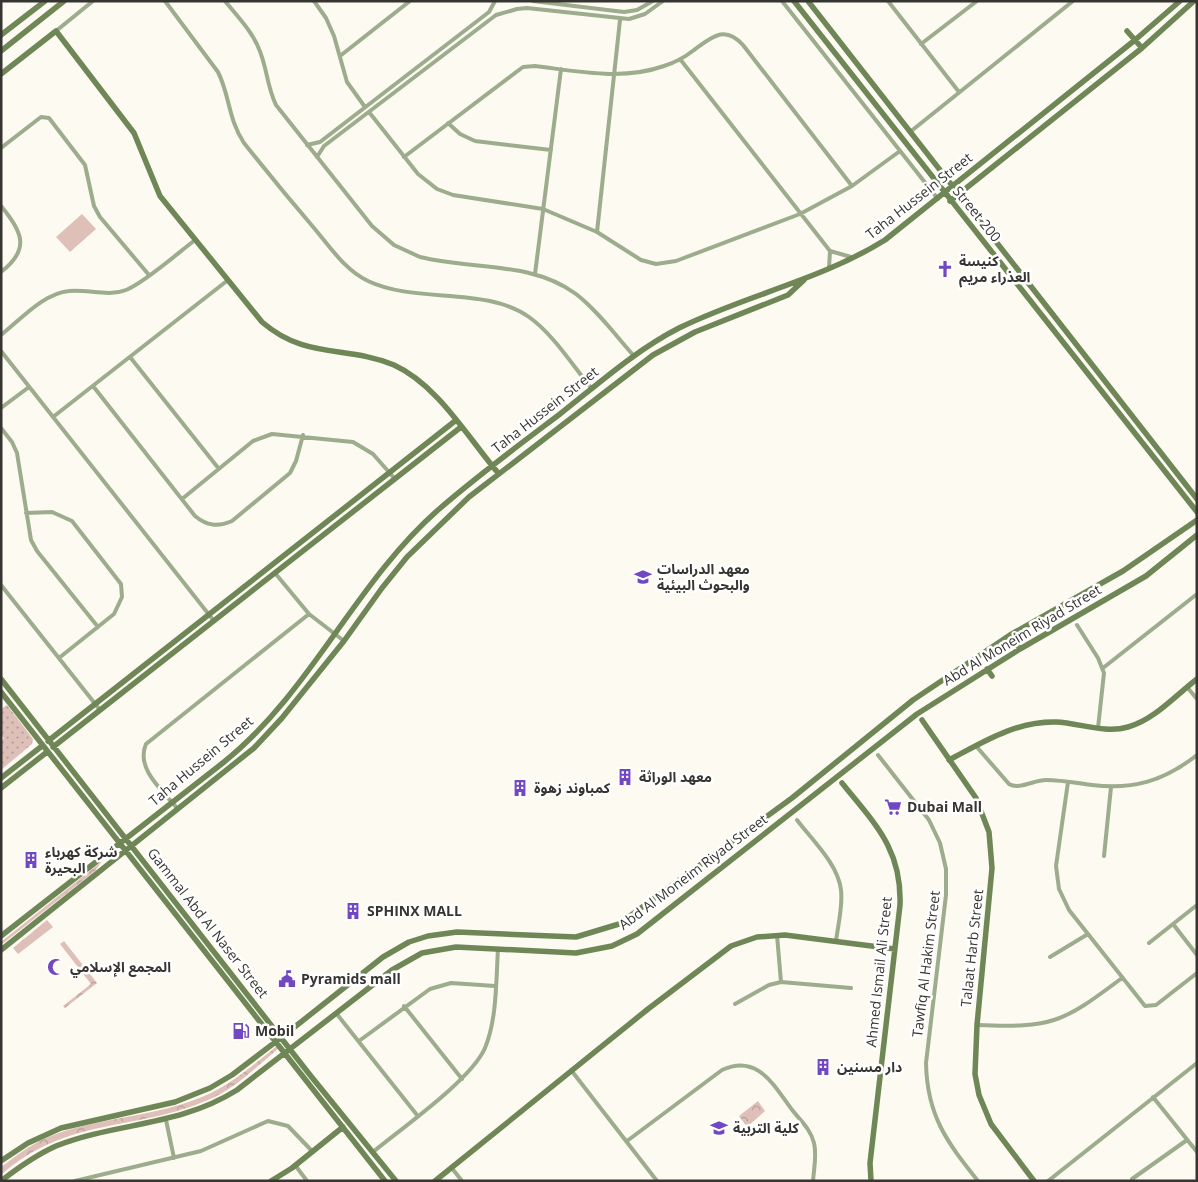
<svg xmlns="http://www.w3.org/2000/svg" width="1198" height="1182" font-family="'Open Sans','Noto Sans Arabic',sans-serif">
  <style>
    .grass { fill: url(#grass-dots) }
    .park { fill: url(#park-crowns) }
    .pitch { fill: #dec0b9 }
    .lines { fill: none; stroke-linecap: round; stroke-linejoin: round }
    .street { stroke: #9cac8c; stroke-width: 4 }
    .secondary { stroke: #6f8657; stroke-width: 5.5 }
    .labels { text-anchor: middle; stroke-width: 5; stroke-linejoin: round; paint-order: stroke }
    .street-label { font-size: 14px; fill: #363532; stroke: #fff }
    .poi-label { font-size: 14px; font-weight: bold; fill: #363532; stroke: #fff; text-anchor: start }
  </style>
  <defs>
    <pattern id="grass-dots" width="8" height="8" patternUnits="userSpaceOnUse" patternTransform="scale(1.25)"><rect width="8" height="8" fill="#dec0b9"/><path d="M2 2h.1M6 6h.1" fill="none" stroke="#b59d97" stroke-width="1.8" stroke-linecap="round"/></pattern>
    <pattern id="park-crowns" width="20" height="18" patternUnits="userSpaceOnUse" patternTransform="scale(1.25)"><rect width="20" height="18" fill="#dec0b9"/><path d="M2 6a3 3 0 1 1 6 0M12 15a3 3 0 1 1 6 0" fill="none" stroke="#b59d97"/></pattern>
  </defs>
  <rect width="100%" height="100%" fill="#fcfaf1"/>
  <path class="grass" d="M7 705 33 739 32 744 1 770V741L4 738 1 735V709Z"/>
  <path class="park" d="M102 861 95 871 1 945V942Z
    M47 920 53 927 18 954 13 948Z
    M64 941 97 983 65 1008 63 1006 91 984 60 944Z
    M277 1046 279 1048C256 1067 235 1089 208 1100 134 1132 68 1116 1 1175V1167C16 1156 30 1145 46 1138 93 1118 146 1118 194 1100 226 1089 251 1067 277 1046Z
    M758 1101 765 1111 747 1127 739 1116Z"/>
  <path class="pitch" d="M82 214 96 229 70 252 56 237Z"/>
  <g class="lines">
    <path class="street" d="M165 1 218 72C230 96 228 119 244 143 267 172 290 200 314 228 330 247 345 270 368 281 416 304 486 286 529 317 553 334 573 366 592 389
      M225 1C237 16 252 31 259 49 267 67 267 87 276 105L372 226 394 245 420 257C473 270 531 261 576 294 598 311 616 336 634 356
      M314 1 326 18 334 36 347 82 365 107
      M533 1 624 12 637 10 653 1
      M782 1 938 199
      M888 1 959 92
      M56 31 93 1
      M921 44 977 1
      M340 56 410 1
      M680 59 830 251 851 257
      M369 112 418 174 437 189 453 195 543 209 597 232 641 260 656 264 676 261 800 214 852 186 900 151
      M448 123 460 134 475 141 551 150
      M910 132 1073 1
      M307 145 320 142 489 12 495 1
      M1 148 41 117 49 118 85 165 94 206 100 217 149 275
      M317 157 324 146 496 15 517 9 527 8 629 19 645 14 663 1
      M404 157 523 67 535 66C577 71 622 81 664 66 674 63 685 57 694 50 711 38 724 24 743 45L852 186
      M1 206C22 231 31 249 1 272
      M597 232 620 20
      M829 268 830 251
      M535 274 561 69
      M1 335C20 320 44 293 69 291 88 289 108 297 126 290 144 283 178 253 195 240
      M1 351 214 621
      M130 357 219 469
      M93 386 195 516C207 526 218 527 232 521L290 473 296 461 303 435
      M1 408 29 387
      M53 417 228 280
      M1 428 12 442 17 453 31 540 37 551 98 627
      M182 499 253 441 272 434 353 442 373 454 395 479
      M26 513 52 512 72 521 121 584 122 597 114 614 59 658
      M275 573 309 614 344 641
      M1 585 100 710
      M1077 625 1098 658 1104 673 1098 728
      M1103 668 1197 594
      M1187 687 1197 699
      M976 746 1009 784C1019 790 1034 780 1046 780 1061 780 1077 783 1092 785 1133 790 1164 781 1197 755
      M878 755 929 820 940 843 946 869V895L926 1063C927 1116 947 1142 978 1181
      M1068 782 1056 866 1059 889 1069 910 1145 1006 1156 1005 1197 973
      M178 809C164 792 135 769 146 744L309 614
      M797 820C812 840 838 864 841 890 843 906 838 925 836 941
      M1104 856 1111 787
      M1173 924 1197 955
      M777 935 781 982
      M1149 943 1197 905
      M1050 957 1088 934
      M735 1004 769 985 781 982 851 988
      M404 1006 462 1079
      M336 1013 417 1115
      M977 1025C1053 1028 1062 1023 1122 978
      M359 1041 430 989 451 983 495 986
      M571 1070 657 1181
      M1153 1097 1197 1152
      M166 1120 174 1158
      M627 1141 722 1070C758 1053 774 1086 793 1111 801 1121 811 1130 814 1143 817 1155 814 1168 813 1181
      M373 1152C402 1128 471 1080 485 1048 497 1019 496 981 498 949
      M295 1165 307 1181
      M451 1167 462 1181
      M1132 1179 1187 1140
      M75 1181 201 1151 268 1121 288 1126 312 1151
      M1048 1181 1197 1063"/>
    <path class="secondary" d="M794 1 1197 512
      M808 1 1197 499
      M1127 31 1142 48
      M1 35 45 1
      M1 51 64 1
      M1 74 56 31 134 133 160 196 262 322C306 360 346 345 394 365 438 385 468 438 499 474
      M950 201 1142 48 1194 1
      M1010 635 1020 649
      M987 669 992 676
      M1 679 310 1075 396 1181
      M1 692 385 1181
      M922 720 976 798 989 832 992 868 977 1025 975 1074 979 1095 991 1124 1034 1181
      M48 741 455 421
      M53 747 461 427
      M949 760C983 742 1016 721 1056 722 1080 723 1105 734 1128 727 1154 720 1176 695 1197 679
      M1 778 42 746
      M842 783C875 824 902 849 900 905L870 1163 871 1181
      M1 788 47 752
      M1 936 224 762C311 692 355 583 438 510 477 476 519 445 560 414 598 384 636 350 679 328 746 295 821 280 885 240L1135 40 1180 1
      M1 950 254 748 282 718 344 641 382 588 407 557 469 497 653 355 695 332 788 295 804 280
      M1 1161 28 1143 61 1128 175 1102 210 1088 232 1075 282 1037 383 957 409 942 428 936 457 932 576 937 619 924 792 798 913 700 1010 635 1123 571 1197 520
      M1 1181C19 1167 36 1155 56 1146 117 1122 178 1127 237 1090L392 970 422 953 456 947 576 953 612 946 637 934 917 714 1020 649 1146 576 1197 535
      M271 1181 292 1168 343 1127
      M435 1181 648 1009 731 946 757 937 785 935 895 949"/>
  </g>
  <defs>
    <g id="church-bare" transform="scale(1.35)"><path d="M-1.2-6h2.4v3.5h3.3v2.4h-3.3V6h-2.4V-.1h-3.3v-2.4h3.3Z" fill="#7148c1" stroke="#fff" stroke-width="2.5" paint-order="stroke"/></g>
    <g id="university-bare" transform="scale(1.35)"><path d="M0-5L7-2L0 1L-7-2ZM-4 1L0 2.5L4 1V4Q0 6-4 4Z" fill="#7148c1" stroke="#fff" stroke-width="2.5" paint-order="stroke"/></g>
    <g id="building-bare" transform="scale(1.35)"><path d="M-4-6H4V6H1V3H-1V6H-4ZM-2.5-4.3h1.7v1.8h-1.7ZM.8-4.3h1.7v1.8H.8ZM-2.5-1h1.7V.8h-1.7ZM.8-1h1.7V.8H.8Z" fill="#7148c1" stroke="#fff" stroke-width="2.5" paint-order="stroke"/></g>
    <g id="supermarket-bare" transform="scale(1.35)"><path d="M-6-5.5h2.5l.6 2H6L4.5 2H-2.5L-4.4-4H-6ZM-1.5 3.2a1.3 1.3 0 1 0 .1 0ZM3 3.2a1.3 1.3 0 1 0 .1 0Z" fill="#7148c1" stroke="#fff" stroke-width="2.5" paint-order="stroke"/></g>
    <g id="mosque-bare" transform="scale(1.35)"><path d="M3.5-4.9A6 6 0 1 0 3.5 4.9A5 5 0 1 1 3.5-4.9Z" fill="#7148c1" stroke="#fff" stroke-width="2.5" paint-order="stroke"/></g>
    <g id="civic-bare" transform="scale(1.35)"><path d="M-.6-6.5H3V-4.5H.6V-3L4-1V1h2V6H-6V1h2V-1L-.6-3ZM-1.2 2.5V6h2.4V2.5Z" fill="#7148c1" stroke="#fff" stroke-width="2.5" paint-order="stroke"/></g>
    <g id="fuel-bare" transform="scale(1.35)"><path d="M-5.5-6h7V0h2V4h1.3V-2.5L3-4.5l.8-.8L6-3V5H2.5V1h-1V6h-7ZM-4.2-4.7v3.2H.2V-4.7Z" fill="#7148c1" stroke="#fff" stroke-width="2.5" paint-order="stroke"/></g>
  </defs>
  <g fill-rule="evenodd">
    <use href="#church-bare" x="945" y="269"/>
    <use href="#university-bare" x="643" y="577"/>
    <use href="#building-bare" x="625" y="777"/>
    <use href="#building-bare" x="520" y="788"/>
    <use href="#supermarket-bare" x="893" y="807"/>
    <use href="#building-bare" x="31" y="860"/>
    <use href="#building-bare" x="353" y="911"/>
    <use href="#mosque-bare" x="56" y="967"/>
    <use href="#civic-bare" x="287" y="979"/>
    <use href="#fuel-bare" x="241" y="1031"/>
    <use href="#building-bare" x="823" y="1067"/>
    <use href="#university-bare" x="719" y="1128"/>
  </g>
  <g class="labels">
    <g class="street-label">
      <text transform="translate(919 196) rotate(-38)" y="5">Taha Hussein Street</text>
      <text transform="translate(977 214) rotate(51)" y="5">Street 200</text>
      <text transform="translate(545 410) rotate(-38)" y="5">Taha Hussein Street</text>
      <text transform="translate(1022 635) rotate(-31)" y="5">Abd Al Moneim Riyad Street</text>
      <text transform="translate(201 761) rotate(-40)" y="5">Taha Hussein Street</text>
      <text transform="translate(693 872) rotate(-37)" y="5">Abd Al Moneim Riyad Street</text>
      <text transform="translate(208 923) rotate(52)" y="5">Gammal Abd Al Naser Street</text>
      <text transform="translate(972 948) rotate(-84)" y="5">Talaat Harb Street</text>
      <text transform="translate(926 964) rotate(-83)" y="5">Tawfiq Al Hakim Street</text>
      <text transform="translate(879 972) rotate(-84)" y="5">Ahmed Ismail Ali Street</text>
    </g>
    <g class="poi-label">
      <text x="959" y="266">كنيسة<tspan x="959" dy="16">العذراء مريم</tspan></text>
      <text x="657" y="574">معهد الدراسات<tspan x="657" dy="16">والبحوث البيئية</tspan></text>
      <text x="639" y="782">معهد الوراثة</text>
      <text x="534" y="793">كمباوند زهوة</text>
      <text x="907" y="812">Dubai Mall</text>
      <text x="45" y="857">شركة كهرباء<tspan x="45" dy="16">البحيرة</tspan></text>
      <text x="367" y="916">SPHINX MALL</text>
      <text x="70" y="972">المجمع الإسلامي</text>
      <text x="301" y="984">Pyramids mall</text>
      <text x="255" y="1036">Mobil</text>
      <text x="837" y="1072">دار مسنين</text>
      <text x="733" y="1133">كلية التربية</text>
    </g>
  </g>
  <rect width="1198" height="1182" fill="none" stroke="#363532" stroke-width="5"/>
</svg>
